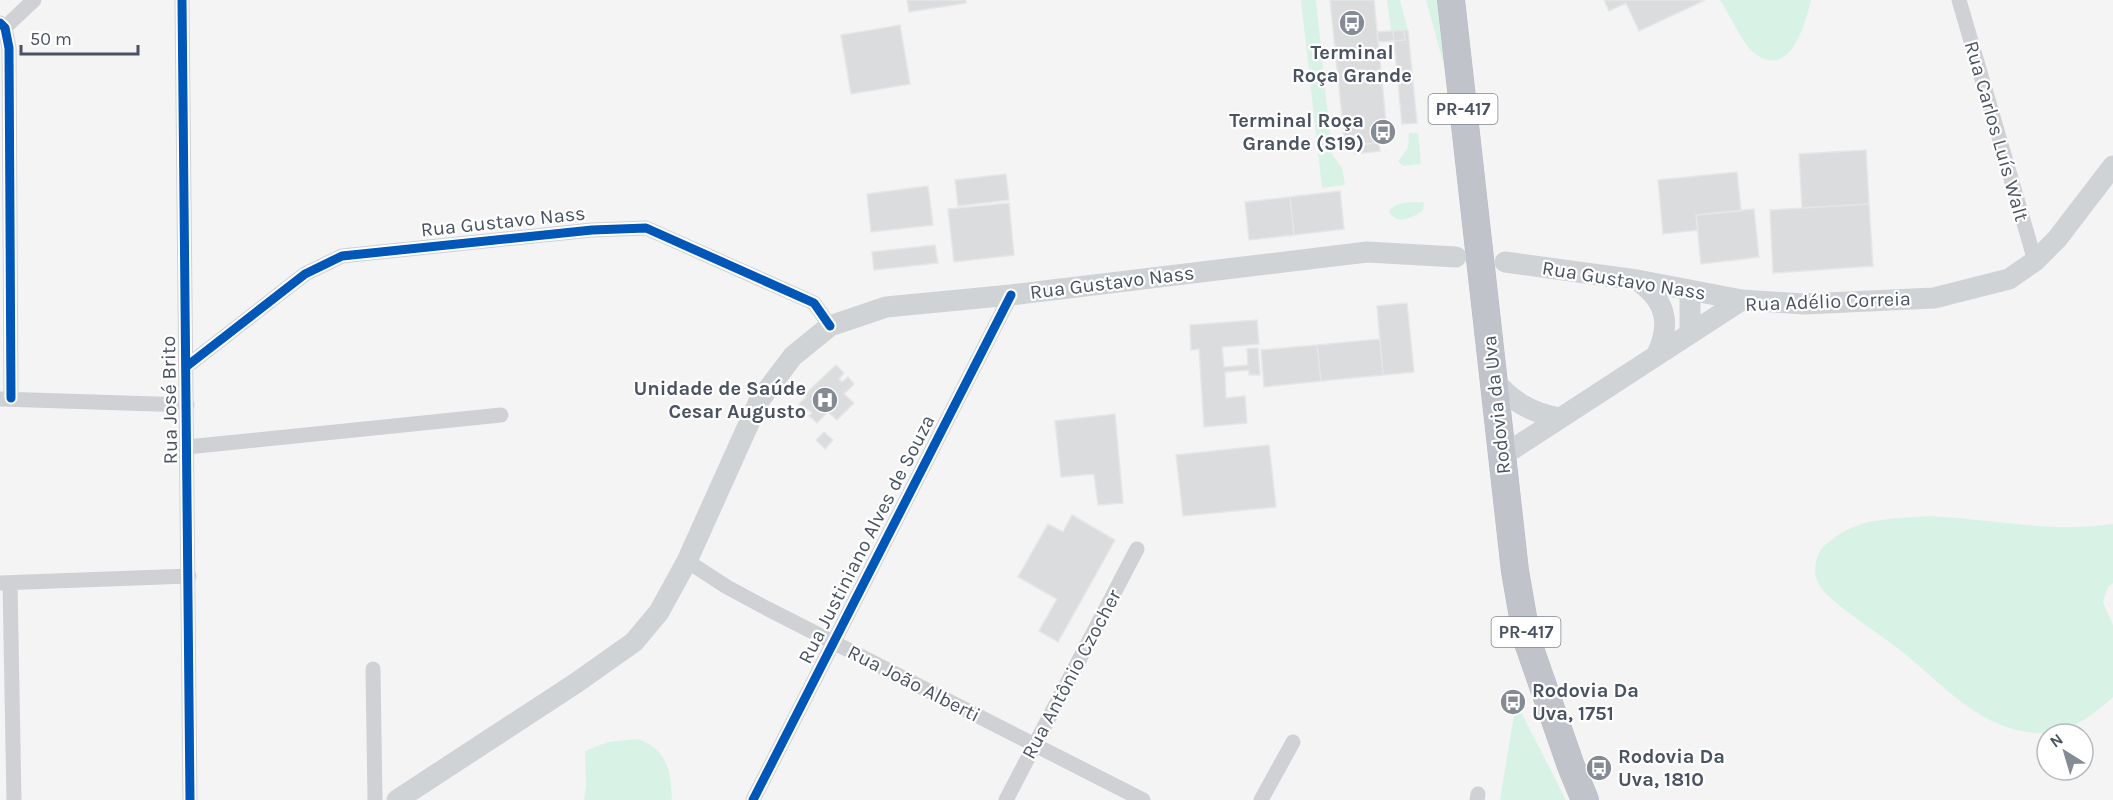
<svg xmlns="http://www.w3.org/2000/svg" width="2113" height="800" font-family="Karla,sans-serif">
  <style>
    .green { fill: #d8f3e6 }
    .building { fill: #dbdcde; stroke: #e5e6e7; stroke-width: 1.5 }
    .lines { fill: none; stroke-linecap: round; stroke-linejoin: round }
    .highway-casing { stroke: #b8bcc4; stroke-width: 28 }
    .street { stroke: #cfd1d4; stroke-width: 15 }
    .secondary { stroke: #d0d3d6; stroke-width: 21 }
    .highway { stroke: #c0c4ca; stroke-width: 27 }
    .cycleway-casing { stroke: #fff; stroke-width: 13 }
    .cycleway { stroke: #0057b8; stroke-width: 9 }
    .labels { text-anchor: middle; stroke-width: 4.5; stroke-linejoin: round; paint-order: stroke }
    .shield { fill: #fff; stroke: #808791; stroke-width: 1.5 }
    .shield-label { font-size: 18px; font-weight: bold; fill: #495362 }
    .poi-label { font-size: 20px; font-weight: bold; fill: #495362; stroke: #fff; text-anchor: end }
    .street-label { font-size: 20px; fill: #495362; stroke: #fff }
  </style>
  <rect width="100%" height="100%" fill="#f4f4f4"/>
  <path class="green" d="M1301 0H1316L1332 154 1342 168 1345 185 1322 188Z
    M1387 0H1400L1408 30 1391 31Z
    M1426 0H1437L1445 69Z
    M1720 0H1811C1805 26 1789 82 1753 52 1743 44 1728 12 1720 0Z
    M1409 133H1418L1421 164 1403 166 1398 161 1408 148Z
    M1424 202 1423 210C1414 218 1395 226 1389 211 1396 200 1412 203 1424 202Z
    M1929 516C1990 519 2053 533 2113 524V583L2108 587 2103 602 2113 625V697C2092 716 2068 735 2037 733 1979 730 1942 683 1900 650 1878 633 1855 619 1834 601 1830 597 1824 593 1821 588 1814 578 1814 570 1817 558 1820 548 1825 545 1834 538 1861 517 1896 519 1929 516Z
    M1516 702 1566 800H1500Z
    M638 739C668 750 671 771 672 800H584L586 786 585 751 608 742Z"/>
  <path class="building" d="M907 0H966V3L909 12Z
    M1330 0H1374L1388 142 1345 146Z
    M1604 0H1705L1639 31 1626 3 1609 11Z
    M900 25 910 84 851 94 841 35Z
    M1404 30 1405 40 1378 42 1377 32Z
    M1408 30 1417 123 1402 124 1393 31Z
    M1379 143 1380 151 1355 154 1354 145Z
    M1866 150 1869 204 1802 208 1799 154Z
    M1737 172 1741 211 1696 215 1698 230 1663 234 1658 180Z
    M1006 174 1009 200 958 206 955 180Z
    M928 186 933 225 871 232 867 194Z
    M1340 191 1344 229 1294 235 1290 197Z
    M1290 197 1294 235 1249 240 1245 202Z
    M1009 203 1014 255 954 262 948 209Z
    M1869 204 1873 266 1773 273 1770 210Z
    M1754 209 1759 257 1701 264 1696 215Z
    M935 245 938 263 874 270 872 252Z
    M1407 303 1414 372 1383 375 1377 306Z
    M1257 320 1259 344 1222 347 1224 367 1248 365 1247 349 1258 348 1260 375H1249V370L1225 372 1226 398 1245 396 1247 423 1204 427 1199 349 1191 350 1190 325Z
    M1380 339 1383 375 1321 381 1317 345Z
    M1317 345 1321 381 1264 387 1261 350Z
    M836 365 844 373 839 379 842 382 848 377 854 384 844 394 854 403 837 420 828 412 817 423 809 416 812 413 808 409 806 412 799 404 806 397 804 395Z
    M1115 414 1123 503 1098 505 1094 474 1061 477 1055 421Z
    M824 432 833 440 825 449 816 440Z
    M1269 445 1276 507 1183 516 1176 455Z
    M1072 515 1115 540 1058 642 1039 631 1057 599 1018 577 1048 524 1063 532Z"/>
  <g class="lines">
    <g class="highway-casing">
      <path id="highway" d="M1451 0 1515 571 1527 640 1571 766 1585 800"/>
    </g>
    <path class="street" d="M182 0 190 800
      M1959 0 2035 261
      M0 23 5 28 9 48 11 398
      M0 32 34 0
      M187 366 305 274 342 256 592 230 646 228 814 303 830 326
      M0 399 187 405
      M187 447 501 415
      M687 561 727 587 766 608 1143 800
      M0 583 189 576
      M10 583 14 800
      M373 669 375 800
      M753 800 1011 295
      M1006 800 1137 549
      M1261 800 1293 742
      M1477 800 1478 794"/>
    <path class="secondary" d="M1505 262 1637 280 1742 300 1805 304 1934 298 2009 279 2035 261 2057 239 2113 166
      M1637 280C1666 300 1672 324 1656 356
      M1690 333V290
      M1492 378C1511 401 1531 413 1560 418
      M1502 456 1742 300
      M397 800 576 683 634 642 659 612 687 561 759 401 793 356 830 326 886 307 1011 295 1367 252 1456 257"/>
    <use href="#highway" class="highway"/>
    <g class="cycleway-casing">
      <path id="cycleway" d="M182 0 190 800
        M0 23 5 28 9 48 11 398
        M187 366 305 274 342 256 592 230 646 228 814 303 830 326
        M753 800 1011 295"/>
    </g>
    <use href="#cycleway" class="cycleway"/>
  </g>
  <defs>
    <g id="bus-disc" transform="scale(1.35)"><circle r="9.5" fill="#858b95" stroke="#fff"/><path d="M-5-6H5V4H4V6H2V4H-2V6H-4V4H-5ZM-3.5-4V0h7V-4ZM-3.5 1.2v1.5H-2V1.2ZM2 1.2v1.5H3.5V1.2Z" fill="#fff"/></g>
    <g id="hospital-disc" transform="scale(1.35)"><circle r="9.5" fill="#858b95" stroke="#fff"/><path d="M-5-5h3v3.5h4V-5h3V5h-3V1.5h-4V5h-3Z" fill="#fff"/></g>
  </defs>
  <g fill-rule="evenodd">
    <use href="#bus-disc" x="1352" y="23"/>
    <use href="#bus-disc" x="1383" y="132"/>
    <use href="#hospital-disc" x="825" y="400"/>
    <use href="#bus-disc" x="1513" y="702"/>
    <use href="#bus-disc" x="1599" y="768"/>
  </g>
  <g class="labels">
    <g class="shield">
      <rect x="1428.5" y="94" width="69" height="30" rx="4.5"/>
      <rect x="1491.5" y="617" width="69" height="30" rx="4.5"/>
    </g>
    <g class="shield-label">
      <text x="1463" y="115">PR-417</text>
      <text x="1526" y="638">PR-417</text>
    </g>
    <g class="poi-label">
      <text x="1352" y="59" text-anchor="middle">Terminal<tspan x="1352" dy="23">Roça Grande</tspan></text>
      <text x="1364" y="127">Terminal Roça<tspan x="1364" dy="23">Grande (S19)</tspan></text>
      <text x="806" y="395">Unidade de Saúde<tspan x="806" dy="23">Cesar Augusto</tspan></text>
      <text x="1532" y="697" text-anchor="start">Rodovia Da<tspan x="1532" dy="23">Uva, 1751</tspan></text>
      <text x="1618" y="763" text-anchor="start">Rodovia Da<tspan x="1618" dy="23">Uva, 1810</tspan></text>
    </g>
    <g class="street-label">
      <text transform="translate(1997 131) rotate(74)" y="7">Rua Carlos Luís Walt</text>
      <text transform="translate(503 221) rotate(-6)" y="7">Rua Gustavo Nass</text>
      <text transform="translate(1624 280) rotate(9)" y="7">Rua Gustavo Nass</text>
      <text transform="translate(1112 282) rotate(-7)" y="7">Rua Gustavo Nass</text>
      <text transform="translate(1828 301) rotate(-2)" y="7">Rua Adélio Correia</text>
      <text transform="translate(169 400) rotate(-91)" y="7">Rua José Brito</text>
      <text transform="translate(1496 405) rotate(-96)" y="7">Rodovia da Uva</text>
      <text transform="translate(866 539) rotate(-63)" y="7">Rua Justiniano Alves de Souza</text>
      <text transform="translate(1071 674) rotate(-62)" y="7">Rua Antônio Czocher</text>
      <text transform="translate(914 683) rotate(27)" y="7">Rua João Alberti</text>
    </g>
  </g>
  <g transform="translate(2065 752) rotate(323)"><circle r="28" fill="#ffffff" stroke="#b6bac0" stroke-width="1.5"/>
  <path d="M0-4.5L10 22L0 15L-10 22Z" fill="#858b95"/>
  <text y="-9" font-size="16" font-weight="bold" text-anchor="middle" fill="#495362">N</text>
  </g>
  <path d="M21 45v9h117v-9" fill="none" stroke="#495362" stroke-width="3"/>
  <text x="30" y="45" font-size="18" fill="#495362" stroke="#ffffff" stroke-width="4.5" paint-order="stroke">50 m</text>
</svg>
